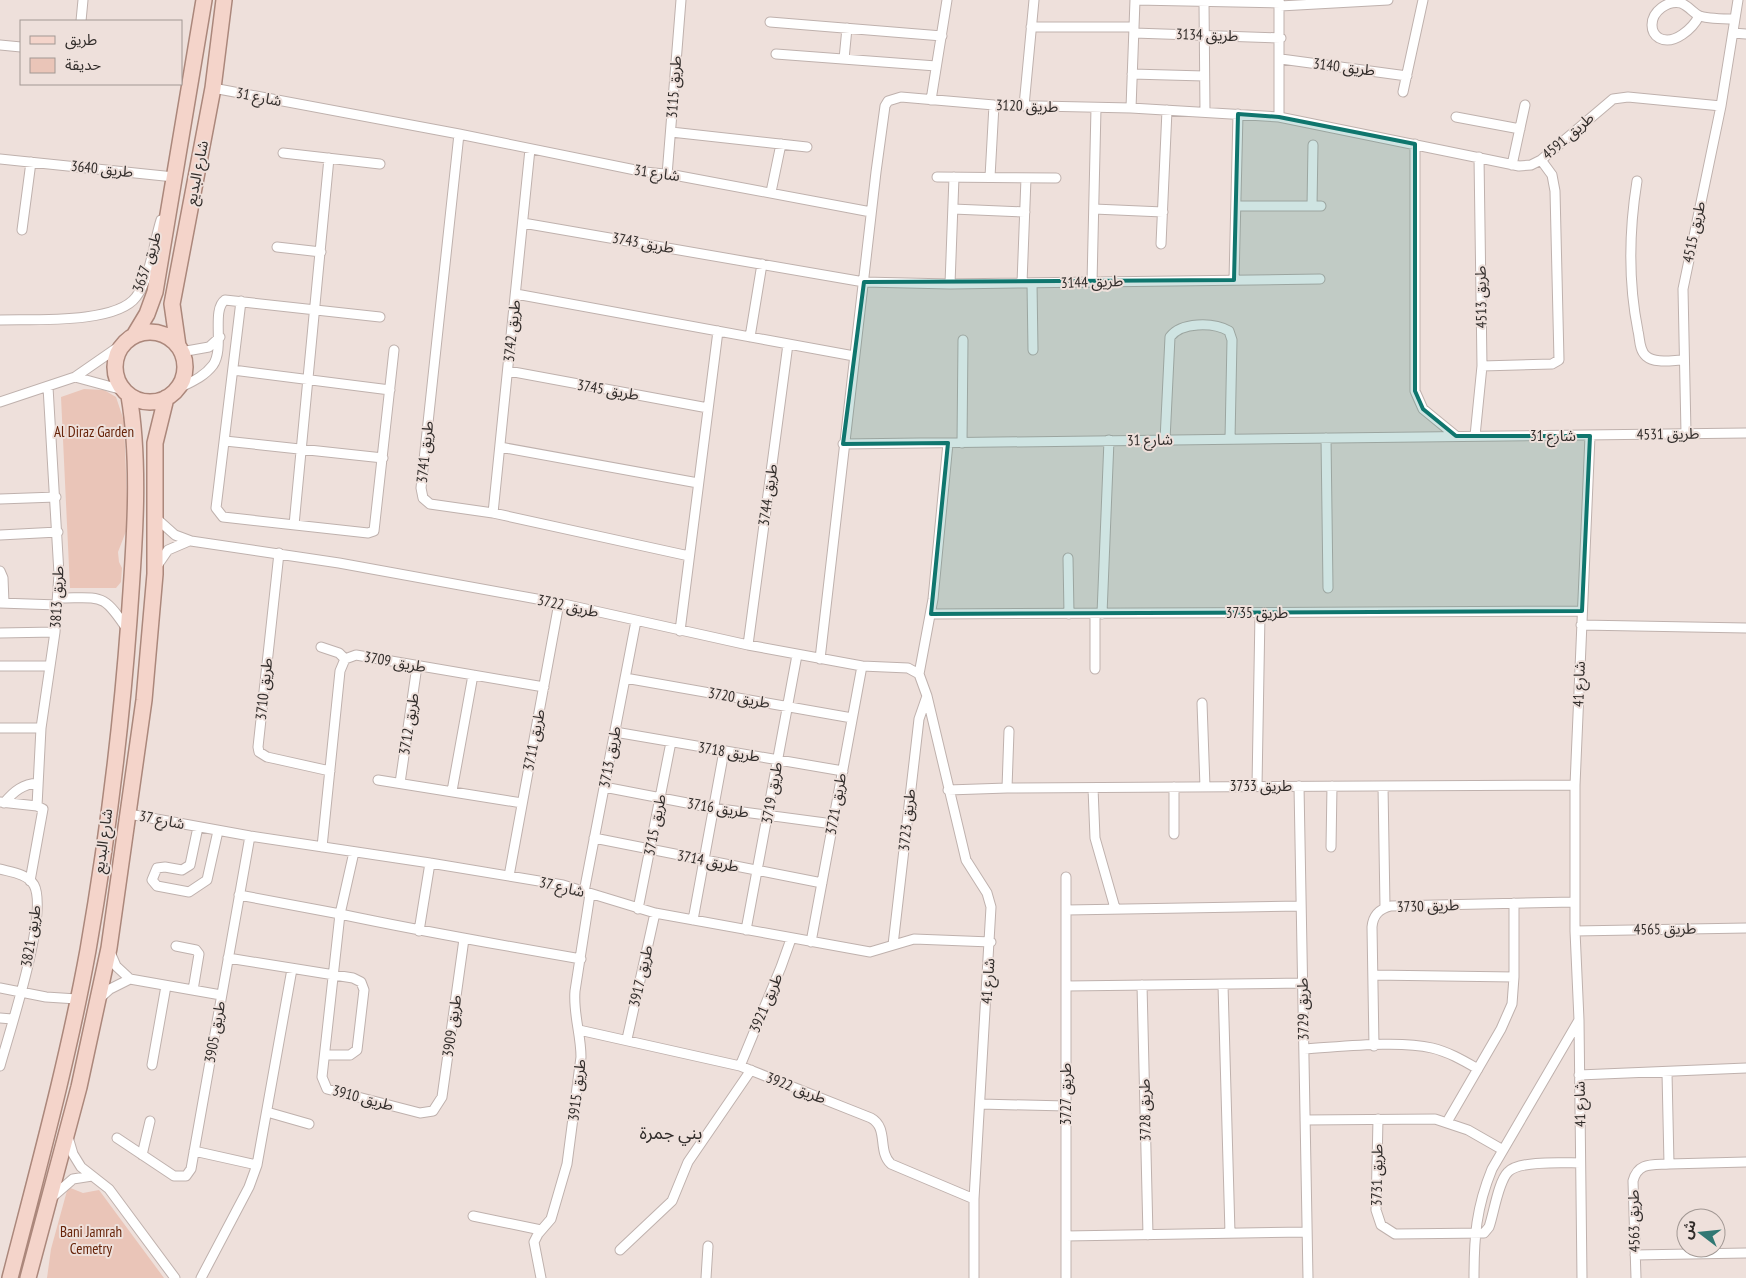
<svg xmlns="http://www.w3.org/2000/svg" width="1746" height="1278" font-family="'PT Sans Narrow','Noto Sans Arabic',sans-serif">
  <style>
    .green { fill: #eac5b8 }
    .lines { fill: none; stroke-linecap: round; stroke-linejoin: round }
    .street-casing { stroke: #bfb1ad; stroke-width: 11 }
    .primary-casing { stroke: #ab877b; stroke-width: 18 }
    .street { stroke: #fff; stroke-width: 9 }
    .primary { stroke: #f4d4ca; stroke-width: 15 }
    .marked { fill: #0f766e; fill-opacity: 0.2; stroke: #0f766e; stroke-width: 4; stroke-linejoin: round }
    .labels { text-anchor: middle; stroke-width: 4; stroke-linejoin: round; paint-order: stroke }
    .street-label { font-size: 15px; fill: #312c2a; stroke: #eee0db }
    .park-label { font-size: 15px; fill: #67240a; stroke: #eee0db }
    .quarter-label { font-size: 18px; fill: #312c2a; stroke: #eee0db }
  </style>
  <rect width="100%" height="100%" fill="#eee0db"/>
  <path class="green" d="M84 389 104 390 116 397 124 421 128 526 118 552 119 562 122 568 121 582 116 588H70L61 397Z
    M68 1187 83 1193 99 1190 164 1278H47L51 1249Z"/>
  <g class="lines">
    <g class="street-casing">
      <path id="street" d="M1136 0 1280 3
        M1204 2 1205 112
        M1280 6 1388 0
        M1699 16C1693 28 1674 46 1659 38 1654 35 1652 31 1652 25 1652 11 1668 0 1681 3 1689 6 1694 14 1700 16 1710 19 1724 19 1735 19
        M81 21 83 0
        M770 22 942 36
        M1031 27H1134
        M1134 33 1281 38
        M1733 33 1746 34
        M0 45 21 47
        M776 54 936 66
        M844 59 847 28
        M1281 59 1407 76
        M1132 74 1204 76
        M213 88 459 134 645 172 674 175 871 212
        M1403 92 1423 0
        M931 100 947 0
        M1024 106 1034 0
        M1131 108 1135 0
        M1279 117V0
        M1456 117 1520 129
        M671 132 807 147
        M459 134 421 488 423 498 430 504 493 513 689 556
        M1415 144V391L1423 409 1456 436
        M283 153 380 164
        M0 159 174 177 173 182
        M1512 165 1525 105
        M667 175 681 0
        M937 177 1056 178
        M990 177 994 105
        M1637 181C1629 231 1628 281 1638 331 1640 339 1639 350 1646 356 1655 364 1673 360 1684 360
        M771 192 781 144
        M1236 206H1321
        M1312 206 1313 145
        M953 209 1025 212
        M1094 209 1163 212
        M523 223 864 282 950 284 1320 279
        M22 230 31 162
        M1161 244 1167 110
        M277 247 321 252
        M1234 280 1238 114
        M1022 283 1026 178
        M1032 283 1033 350
        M1092 283 1096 108
        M950 284 954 177
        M516 294 854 356
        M241 301 216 508 223 517 368 533 374 531 394 350
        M0 320C33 319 116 324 136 297 150 279 154 242 161 220
        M750 337 762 264
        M181 352 209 347 220 337
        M1482 366 1552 364 1559 360 1555 191 1552 175 1541 160
        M233 370 390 390
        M508 371 708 408
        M75 377 123 390
        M177 389C191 382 204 377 213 365 225 348 211 310 225 300L380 317
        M0 402 75 377 124 343
        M1686 433 1683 289 1721 106 1738 0
        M1475 436 1482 366 1479 157
        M1590 436 1575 785V931L1746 928
        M1326 438 1328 588
        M1165 440 1170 337C1181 322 1213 322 1229 331L1232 340 1230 439
        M225 441 383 458
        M962 443 963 340
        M843 444 1746 433
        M500 447 698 483
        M0 499 56 497
        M493 513 530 149
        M156 518 175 535 191 541 339 563 559 603 748 645 862 666 908 668 919 674 927 696 966 860 987 893 991 907 974 1199V1278
        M294 525 329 158
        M0 535 58 532
        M279 553 258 747 259 752 267 757 330 771
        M1068 558 1069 614
        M157 566 168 550 189 541
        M0 571 3 578 4 603
        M59 598C102 598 103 592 128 631
        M0 603 58 605
        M931 614 1582 611
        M1095 614V669
        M1102 614 1109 440
        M1581 625 1746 628
        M680 631 718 331
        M0 633 55 632
        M748 645 788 344
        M321 647 339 653 345 659
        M820 659 876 172 885 106 888 101 901 97 994 105 1131 108 1279 117 1519 166 1531 165 1541 160 1613 99 1628 97 1721 106
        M0 666H49
        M919 674 933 599 948 443
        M625 678 852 718
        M1202 703 1205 787
        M0 728H41
        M615 732 843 771
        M378 780 522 803
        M400 783 417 666
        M1257 786 1260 613
        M1299 786 1308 1278
        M1383 786 1385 907
        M604 787 713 808 833 824
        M1174 787V834
        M1007 788 1009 731
        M1093 788 1095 838 1115 908
        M948 790 1007 788 1575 785
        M452 791 473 675
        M0 802 37 806 43 809 30 881
        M4 803C14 791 23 784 38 783
        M37 806 41 728 55 632 59 574 48 387
        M129 814 250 836 430 863 563 885 655 913 870 952 914 939 991 942
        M198 827 190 865 182 870 165 867 157 868 152 880 157 886 189 892 207 880 218 831
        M594 838 822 883
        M322 847 340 671 345 659 356 655 544 687
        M1331 847 1332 786
        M0 869C11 872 28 874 34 885 49 913 9 1033 0 1066
        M509 876 559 603
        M584 892 636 621
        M239 895 340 914 354 852
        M638 909 671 742
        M1067 910 1301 906
        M693 920 724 751
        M746 930 797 655
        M419 931 430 863
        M1575 931 1579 1020 1582 1278
        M464 939 442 1097 433 1111 420 1113 327 1089 322 1077 340 914C420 931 500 945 581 959
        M811 942 862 666
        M893 945 919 719 927 696
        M176 946 196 950 199 954 193 990
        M110 952 116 966 130 979 221 995
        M228 958 353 978 361 982 364 990 357 1050 350 1055H325
        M1373 975 1514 977
        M1142 985 1148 1235
        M1223 985 1230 1233
        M1067 986 1303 983
        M0 988 46 997 77 999
        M99 999 110 989 130 979
        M0 1018 12 1019
        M579 1030 740 1066 871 1118C889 1128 877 1151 891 1164L974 1199
        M627 1039 655 913
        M1374 1046 1372 927C1373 915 1379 909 1391 906L1574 902
        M1304 1049C1340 1047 1398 1040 1432 1048 1449 1052 1464 1061 1478 1069
        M152 1065 166 986
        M740 1066 781 967 791 939
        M1579 1075 1746 1068
        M980 1104 1066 1106
        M267 1112 309 1124
        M1378 1119 1376 1210 1381 1225 1395 1234 1484 1233 1489 1227C1494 1213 1498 1182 1508 1172 1519 1160 1564 1163 1580 1163
        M1305 1120 1435 1119 1468 1130 1503 1150
        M1447 1122 1501 1029 1512 1004 1514 977V903
        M68 1137 73 1154 81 1167 109 1189 175 1278
        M117 1138 174 1176H186L191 1169 250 836
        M194 1151 257 1165
        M142 1155 150 1121
        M1669 1164 1746 1162
        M51 1198 73 1179 92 1176
        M473 1216 541 1230
        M1066 1236 1307 1232
        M620 1250 672 1201 688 1162 751 1070
        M1635 1255 1746 1253
        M201 1278 249 1187 257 1165 292 969
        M541 1278 534 1242 538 1234 551 1219 567 1164 581 1057C581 1034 573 1014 575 991L590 894
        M706 1278 708 1246
        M1066 1278V877
        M1474 1278C1474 1237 1476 1208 1492 1169L1579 1020
        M1636 1278 1633 1181C1638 1162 1652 1165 1669 1164L1667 1073"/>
    </g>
    <g class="primary-casing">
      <path id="primary" d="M115 367a35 35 0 1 1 70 0a35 35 0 1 1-70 0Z
        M135 334 147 314 155 292 204 0
        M178 346 172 304 213 88 224 0
        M10 1278C38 1169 68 1060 88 950 107 841 121 730 129 620 134 549 141 466 129 396
        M28 1278 79 1087 109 948 144 700 155 574V443L166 398"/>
    </g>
    <use href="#street" class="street"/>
    <use href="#primary" class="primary"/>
  </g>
  <path class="marked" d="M1238 114 1279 117 1415 144V391L1423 409 1456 436H1590L1582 611 931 614 948 443 843 444 864 282 1234 280Z"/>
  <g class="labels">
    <g class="street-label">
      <text transform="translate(1207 35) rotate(2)" y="5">طريق 3134</text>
      <text transform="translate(1344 67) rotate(7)" y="5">طريق 3140</text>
      <text transform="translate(674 87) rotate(-86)" y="5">طريق 3115</text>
      <text transform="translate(259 97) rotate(11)" y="5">شارع 31</text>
      <text transform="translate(1027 106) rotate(2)" y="5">طريق 3120</text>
      <text transform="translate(1568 136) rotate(-41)" y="5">طريق 4591</text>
      <text transform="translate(102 169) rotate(6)" y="5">طريق 3640</text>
      <text transform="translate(197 173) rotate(-79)" y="5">شارع البديع</text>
      <text transform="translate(657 173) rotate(8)" y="5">شارع 31</text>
      <text transform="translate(1694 232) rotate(-78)" y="5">طريق 4515</text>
      <text transform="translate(643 243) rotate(10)" y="5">طريق 3743</text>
      <text transform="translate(147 262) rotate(-72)" y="5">طريق 3637</text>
      <text transform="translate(1092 282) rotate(-2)" y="5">طريق 3144</text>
      <text transform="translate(1481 297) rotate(-91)" y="5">طريق 4513</text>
      <text transform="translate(512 331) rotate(-84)" y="5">طريق 3742</text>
      <text transform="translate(608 390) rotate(10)" y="5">طريق 3745</text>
      <text transform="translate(1668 434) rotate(-1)" y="5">طريق 4531</text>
      <text x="1553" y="441">شارع 31</text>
      <text transform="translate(1150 440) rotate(-1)" y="5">شارع 31</text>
      <text transform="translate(425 452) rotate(-84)" y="5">طريق 3741</text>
      <text transform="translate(768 495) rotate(-82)" y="5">طريق 3744</text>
      <text transform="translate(57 597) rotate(-87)" y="5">طريق 3813</text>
      <text transform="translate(568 606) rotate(12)" y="5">طريق 3722</text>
      <text x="1257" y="618">طريق 3735</text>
      <text transform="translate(395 662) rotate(10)" y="5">طريق 3709</text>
      <text transform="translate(1579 684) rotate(-88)" y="5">شارع 41</text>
      <text transform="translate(264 689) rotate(-84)" y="5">طريق 3710</text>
      <text transform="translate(739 698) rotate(10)" y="5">طريق 3720</text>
      <text transform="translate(409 724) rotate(-81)" y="5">طريق 3712</text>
      <text transform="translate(534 740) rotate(-79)" y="5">طريق 3711</text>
      <text transform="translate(729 752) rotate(9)" y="5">طريق 3718</text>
      <text transform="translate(610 757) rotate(-79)" y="5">طريق 3713</text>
      <text x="1261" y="791">طريق 3733</text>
      <text transform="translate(772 793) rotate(-80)" y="5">طريق 3719</text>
      <text transform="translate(836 804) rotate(-80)" y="5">طريق 3721</text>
      <text transform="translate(718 808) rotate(9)" y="5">طريق 3716</text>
      <text transform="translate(162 820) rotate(11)" y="5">شارع 37</text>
      <text transform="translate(907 820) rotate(-84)" y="5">طريق 3723</text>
      <text transform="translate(655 825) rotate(-79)" y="5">طريق 3715</text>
      <text transform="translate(103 841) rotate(-82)" y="5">شارع البديع</text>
      <text transform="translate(708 861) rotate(11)" y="5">طريق 3714</text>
      <text transform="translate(562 887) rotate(13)" y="5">شارع 37</text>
      <text transform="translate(1428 906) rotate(-2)" y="5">طريق 3730</text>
      <text transform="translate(1665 929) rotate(-1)" y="5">طريق 4565</text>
      <text transform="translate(31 936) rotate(-81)" y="5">طريق 3821</text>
      <text transform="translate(641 976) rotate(-77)" y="5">طريق 3917</text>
      <text transform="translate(988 981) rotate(-86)" y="5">شارع 41</text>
      <text transform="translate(766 1003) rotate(-67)" y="5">طريق 3921</text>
      <text transform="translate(1303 1009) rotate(-91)" y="5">طريق 3729</text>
      <text transform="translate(452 1026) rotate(-82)" y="5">طريق 3909</text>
      <text transform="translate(215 1032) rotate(-80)" y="5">طريق 3905</text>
      <text transform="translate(796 1088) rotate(21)" y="5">طريق 3922</text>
      <text transform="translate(577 1090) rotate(-83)" y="5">طريق 3915</text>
      <text transform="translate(1066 1094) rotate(-90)" y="5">طريق 3727</text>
      <text transform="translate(363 1098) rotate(15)" y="5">طريق 3910</text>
      <text transform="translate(1580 1104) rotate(-91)" y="5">شارع 41</text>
      <text transform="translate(1145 1110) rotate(-91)" y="5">طريق 3728</text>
      <text transform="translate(1377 1175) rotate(-89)" y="5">طريق 3731</text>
      <text transform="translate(1634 1221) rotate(-91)" y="5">طريق 4563</text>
    </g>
    <g class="park-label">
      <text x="94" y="437">Al Diraz Garden</text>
      <text x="91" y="1237">Bani Jamrah<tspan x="91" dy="17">Cemetry</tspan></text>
    </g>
    <g class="quarter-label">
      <text x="671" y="1139">بني جمرة</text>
    </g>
  </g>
  <rect x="20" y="20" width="162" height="65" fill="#eee0db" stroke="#a29894"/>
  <rect x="30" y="36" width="25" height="8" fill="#f4d4ca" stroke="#a29894"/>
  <text x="65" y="45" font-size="15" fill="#312c2a">طريق</text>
  <rect x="30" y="58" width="25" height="15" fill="#eac5b8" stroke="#a29894"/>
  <text x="65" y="70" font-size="15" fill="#312c2a">حديقة</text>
  <g transform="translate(1701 1233) rotate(286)"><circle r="24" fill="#eee0db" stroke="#a29894"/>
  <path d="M0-4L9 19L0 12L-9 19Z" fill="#307874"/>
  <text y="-8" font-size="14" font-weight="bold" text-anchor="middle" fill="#312c2a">ش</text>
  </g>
</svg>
